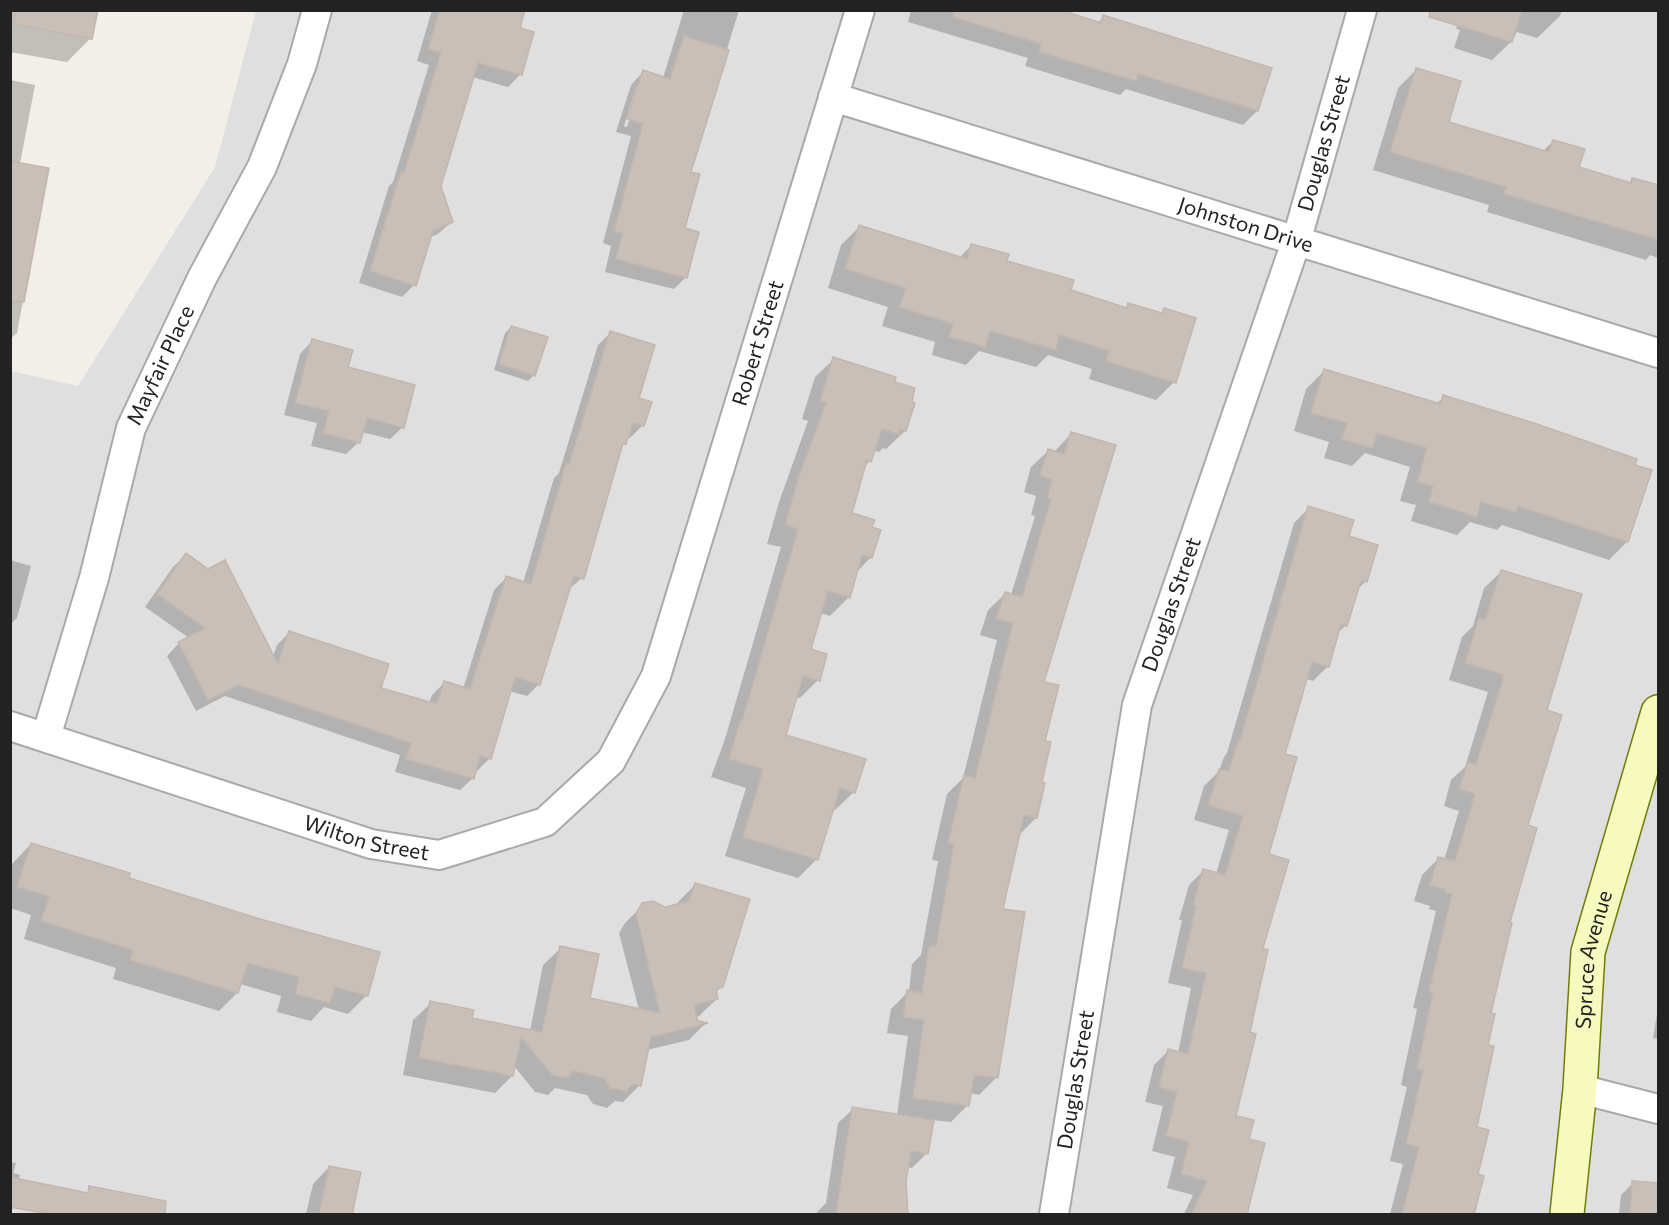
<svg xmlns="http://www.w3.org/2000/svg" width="1669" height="1225" font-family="Commissioner,sans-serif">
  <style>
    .residential { fill: #e0dfdf }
    .shadow { fill: #0003; fill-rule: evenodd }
    .building { fill: #c7bfb8; stroke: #c4b6ab; stroke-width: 1.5 }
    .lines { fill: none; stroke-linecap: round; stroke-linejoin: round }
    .street-casing { stroke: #a9a9a9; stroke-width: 32 }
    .secondary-casing { stroke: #707d05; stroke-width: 36 }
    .street { stroke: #fff; stroke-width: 28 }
    .secondary { stroke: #f7fabf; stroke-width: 33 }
    .labels { text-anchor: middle; stroke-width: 4.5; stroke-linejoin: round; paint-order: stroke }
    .street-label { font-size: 21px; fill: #222; stroke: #fff }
  </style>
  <rect width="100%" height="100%" fill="#f2efe9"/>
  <path class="residential" d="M256 11H1658V1214H11V371L78 386 215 167Z"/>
  <path class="shadow" d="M10 10H96L91 38 67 62 10 52Z
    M432 10H523L518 29 532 33 520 75 508 87 472 77 440 186 451 222 438 234 429 238 414 285 402 297 359 283 389 186 393 182 429 65 417 61Z
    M684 10H739L689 173 684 229 686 277 674 289 605 272 611 246 603 243 631 136 616 132 631 85 643 72 663 78ZM637 85H640L627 127 624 126Z
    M911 10H1056L1097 23 1104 17 1257 111 1243 125 1126 89 1120 95 1025 66 1028 58 908 22Z
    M1462 10H1562L1560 16 1537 38 1517 32 1511 42 1492 60 1454 48 1460 30 1456 29Z
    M1417 69 1447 123 1543 151 1553 141 1578 168 1628 184 1633 179 1658 187V258L1650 255 1646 260 1487 212 1489 205 1373 170 1398 88Z
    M10 80 35 85 20 164 48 169 17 333 10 339Z
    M859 227 959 258 971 246 1070 291 1124 309 1128 304 1160 314 1164 310 1174 382 1156 400 1089 379 1092 369 1048 355 1036 367 979 351 966 365 932 355 935 342 882 326 888 307 828 288 841 245Z
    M511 327 534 375 528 381 494 370 505 333Z
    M610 333 637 399 643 425 630 438 627 437 625 443 620 448 582 578 568 590 539 684 527 696 509 691 490 758 477 771 475 770 473 778 460 790 395 772 400 755 225 696 196 711 167 656 179 643 189 638 145 607 173 567 186 555 273 657 277 645 290 632 379 689 429 703 432 695 444 683 463 689 494 590 506 578 523 583 554 478 559 473 598 345Z
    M312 341 346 368 403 427 390 439 361 432 359 442 346 454 311 446 317 423 284 415 300 354Z
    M834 359 893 383 910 402 913 403 905 431 886 449 883 448 879 452 873 450 870 461 864 467 850 514 870 528 871 557 856 573 849 597 830 616 820 613 809 650 818 680 800 698 795 697 784 736 854 792 835 810 832 809 817 859 798 878 725 856 746 788 711 777 725 739 781 547 767 544 779 502 808 421 802 419 815 377Z
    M1325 370 1436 404 1444 397 1627 542 1609 560 1502 525 1497 530 1470 522 1457 535 1411 521 1416 505 1400 501 1410 467 1365 453 1352 466 1324 458 1329 442 1294 431 1306 389Z
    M1071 434 1042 683 1044 742 1040 783 1043 784 1036 818 1019 835 1001 910 996 1078 979 1095 970 1093 968 1105 951 1122 932 1120 927 1153 912 1168 907 1167 904 1181 907 1214H817V1212L826 1203 838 1123 853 1109 897 1115 908 1036 887 1033 891 1009 909 991 912 964 921 955 938 861 932 860 947 794 963 778 997 640 980 635 988 610 1005 594 1011 595 1035 516 1031 515 1036 496 1024 492 1031 467 1048 451 1054 452Z
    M1309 508 1347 537 1366 581 1356 591 1346 625 1337 634 1328 666 1313 681 1306 679 1284 755 1267 855 1261 949 1234 1117 1247 1140 1245 1214H1184L1193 1195 1167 1188 1175 1157 1152 1151 1163 1106 1145 1102 1154 1065 1169 1050 1178 1053 1191 988 1168 983 1182 920H1179L1189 885 1204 870 1216 874 1229 830 1194 820 1204 786 1219 771 1224 757 1227 753 1294 523Z
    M10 560 31 566 17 618 10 625Z
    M1501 572 1546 711 1526 826 1489 1014 1475 1128 1476 1175 1473 1214H1390L1403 1164 1390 1161 1407 1087 1401 1085 1417 1009 1413 1008 1436 911 1429 909 1430 906 1414 901 1422 875 1439 858 1444 860 1459 811 1444 806 1451 780 1465 767 1488 692 1449 680 1462 637 1473 626 1484 588Z
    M31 844 127 879 367 995 348 1014 324 1007 311 1021 277 1012 281 996 240 984 237 993 219 1011 113 979 116 968 24 939 31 915 10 908V870L13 863Z
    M696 884 722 986 715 993 717 999 699 1016 695 1017 697 1022 705 1024 689 1040 647 1050 640 1085 623 1102 615 1101 607 1108 593 1104 587 1095 555 1088 548 1095 535 1092 514 1066 512 1076 495 1093 403 1075 413 1020 431 1003 470 1019 530 1031 543 965 561 948 589 999 639 1010 619 933 625 923 643 905 665 909 677 906 678 902Z
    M1658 1008V1039L1653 1038Z
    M10 1162 16 1163 13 1173 20 1175 10 1210Z
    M329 1167 350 1214H306L313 1184Z
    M1633 1183 1658 1214H1619L1621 1195Z"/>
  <path class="building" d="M15 10H98L92 39 14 24Z
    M440 10H525L520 28 534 32 522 75 478 63 441 186 453 222 433 231 416 286 370 271 401 172 404 173 441 52 428 49Z
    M954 10H1061L1101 23 1103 15 1272 68 1258 111 1138 74 1136 81 1039 52 1041 44 953 17Z
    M1430 10H1522L1512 42 1429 17Z
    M684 36 729 50 691 172 700 174 685 228 699 232 687 278 616 259 623 233 614 231 643 124 627 119 643 70 670 79Z
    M1416 68 1461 81 1449 122 1549 152 1553 140 1585 149 1579 167 1631 183 1632 178 1659 185V240L1504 194 1506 187 1390 152Z
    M10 161 49 168 24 302 10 301Z
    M859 225 967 259 971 244 1009 254 1007 261 1074 280 1071 290 1127 308 1128 303 1162 313 1164 308 1196 318 1176 383 1106 361 1109 351 1059 335 1056 350 990 331 986 347 949 337 953 324 899 307 906 288 845 269Z
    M511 326 548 337 535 376 499 364Z
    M610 331 655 345 639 398 652 402 644 426 633 423 626 444 623 443 584 579 574 576 540 685 515 677 491 759 480 756 474 779 406 759 411 743 238 685 208 700 178 642 205 628 157 594 186 553 208 569 225 560 278 664 289 631 389 664 381 688 437 704 444 681 470 689 506 576 531 584 566 464 569 465Z
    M312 339 353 350 348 367 415 385 404 428 367 418 360 443 323 433 329 411 295 403Z
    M833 357 896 377 895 382 915 388 912 401 915 403 906 431 900 429 899 434 882 429 871 462 867 460 852 513 875 520 872 527 881 530 872 558 862 555 850 598 828 591 811 649 827 654 820 681 803 676 786 735 866 759 855 793 840 788 818 860 743 837 763 769 729 759 740 721H742L798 529 785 525 797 482 826 403 820 401Z
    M1324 369 1441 404 1443 395 1534 423 1637 459 1635 465 1652 470 1628 542 1518 506 1516 512 1481 502 1477 517 1429 502 1433 486 1417 482 1427 448 1377 433 1372 448 1342 439 1347 423 1311 413Z
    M1071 432 1116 445 1044 682 1059 685 1045 741 1051 742 1042 782 1045 783 1037 818 1024 815 1003 909 1025 912 998 1078 974 1075 969 1106 913 1098 924 1020 903 1017 907 990 922 993 929 946 936 947 954 844 948 843 964 775 975 778 1013 623 996 619 1005 592 1022 597 1051 499 1047 498 1052 480 1040 475 1048 449 1064 454Z
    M1308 506 1354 520 1349 536 1378 545 1367 582 1361 581 1347 626 1341 624 1329 667 1312 662 1285 754 1297 757 1269 854 1289 860 1263 948 1268 950 1250 1032 1256 1034 1236 1116 1254 1120 1249 1139 1265 1143 1247 1215H1191L1207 1181 1181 1174 1189 1142 1166 1136 1177 1092 1159 1087 1168 1049 1188 1054 1206 973 1182 968 1196 906 1193 905 1203 869 1225 875 1243 816 1208 805 1219 769 1229 771 1238 740 1240 741Z
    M1501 570 1582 594 1547 710 1562 715 1528 825 1537 828 1510 922 1512 923 1491 1013 1495 1014 1488 1045 1494 1046 1477 1127 1489 1130 1478 1174 1484 1176 1474 1215H1402L1419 1147 1406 1144 1423 1070 1417 1069 1433 992 1429 991 1452 894 1445 892 1446 890 1430 885 1438 857 1455 861 1475 794 1459 789 1468 762 1476 765 1504 675 1465 663 1479 618 1485 620Z
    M31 843 130 873 129 878 260 919 380 952 368 996 335 987 330 1003 295 994 299 977 248 963 238 993 130 960 133 950 41 921 49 896 17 887Z
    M695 883 750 899 723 987 716 989 718 999 694 1005 698 1021 708 1023 651 1037 641 1086 633 1084 626 1091 610 1088 604 1078 573 1071 567 1078 552 1075 521 1037 513 1076 419 1058 430 1001 474 1010 472 1018 542 1032 560 946 599 954 590 998 660 1013 636 914 642 903 653 901 665 907 689 901Z
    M852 1107 934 1120 928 1154 911 1151 906 1181 908 1215H836Z
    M329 1166 361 1172 352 1215H319Z
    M10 1177 88 1193 89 1186 166 1201 165 1215H55L10 1207Z
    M1632 1181 1659 1183V1215H1630Z"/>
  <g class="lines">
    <g class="street-casing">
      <g id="street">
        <path id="s1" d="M833 97 1658 353"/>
        <path id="s2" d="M10 726 371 844 439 855 545 822 611 761 656 676 860 10"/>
        <path id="s3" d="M46 737 94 578 131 428 202 278 262 167 302 64 317 10"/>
        <path d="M1580 1089 1658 1109"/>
        <path id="s4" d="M1054 1214 1137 705 1296 242 1362 10"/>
      </g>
    </g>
    <g class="secondary-casing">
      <g id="secondary">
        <path id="s5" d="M1567 1214 1580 1089 1588 952 1658 712"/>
      </g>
    </g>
    <use href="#street" class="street"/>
    <use href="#secondary" class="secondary"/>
  </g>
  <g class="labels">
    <g class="street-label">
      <text dy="7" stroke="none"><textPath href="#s4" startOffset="1108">Douglas Street</textPath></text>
      <text dy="7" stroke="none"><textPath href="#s1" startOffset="432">Johnston Drive</textPath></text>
      <text dy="7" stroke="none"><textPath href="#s2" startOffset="1094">Robert Street</textPath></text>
      <text dy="7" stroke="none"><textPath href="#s3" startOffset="390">Mayfair Place</textPath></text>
      <text dy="7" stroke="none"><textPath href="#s4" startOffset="622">Douglas Street</textPath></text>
      <text dy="7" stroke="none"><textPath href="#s2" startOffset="374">Wilton Street</textPath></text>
      <text dy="7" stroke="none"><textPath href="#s5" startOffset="256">Spruce Avenue</textPath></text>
      <text dy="7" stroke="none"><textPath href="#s4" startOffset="136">Douglas Street</textPath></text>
    </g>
  </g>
  <rect width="1669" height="1225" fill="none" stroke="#222222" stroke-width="24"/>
</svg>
